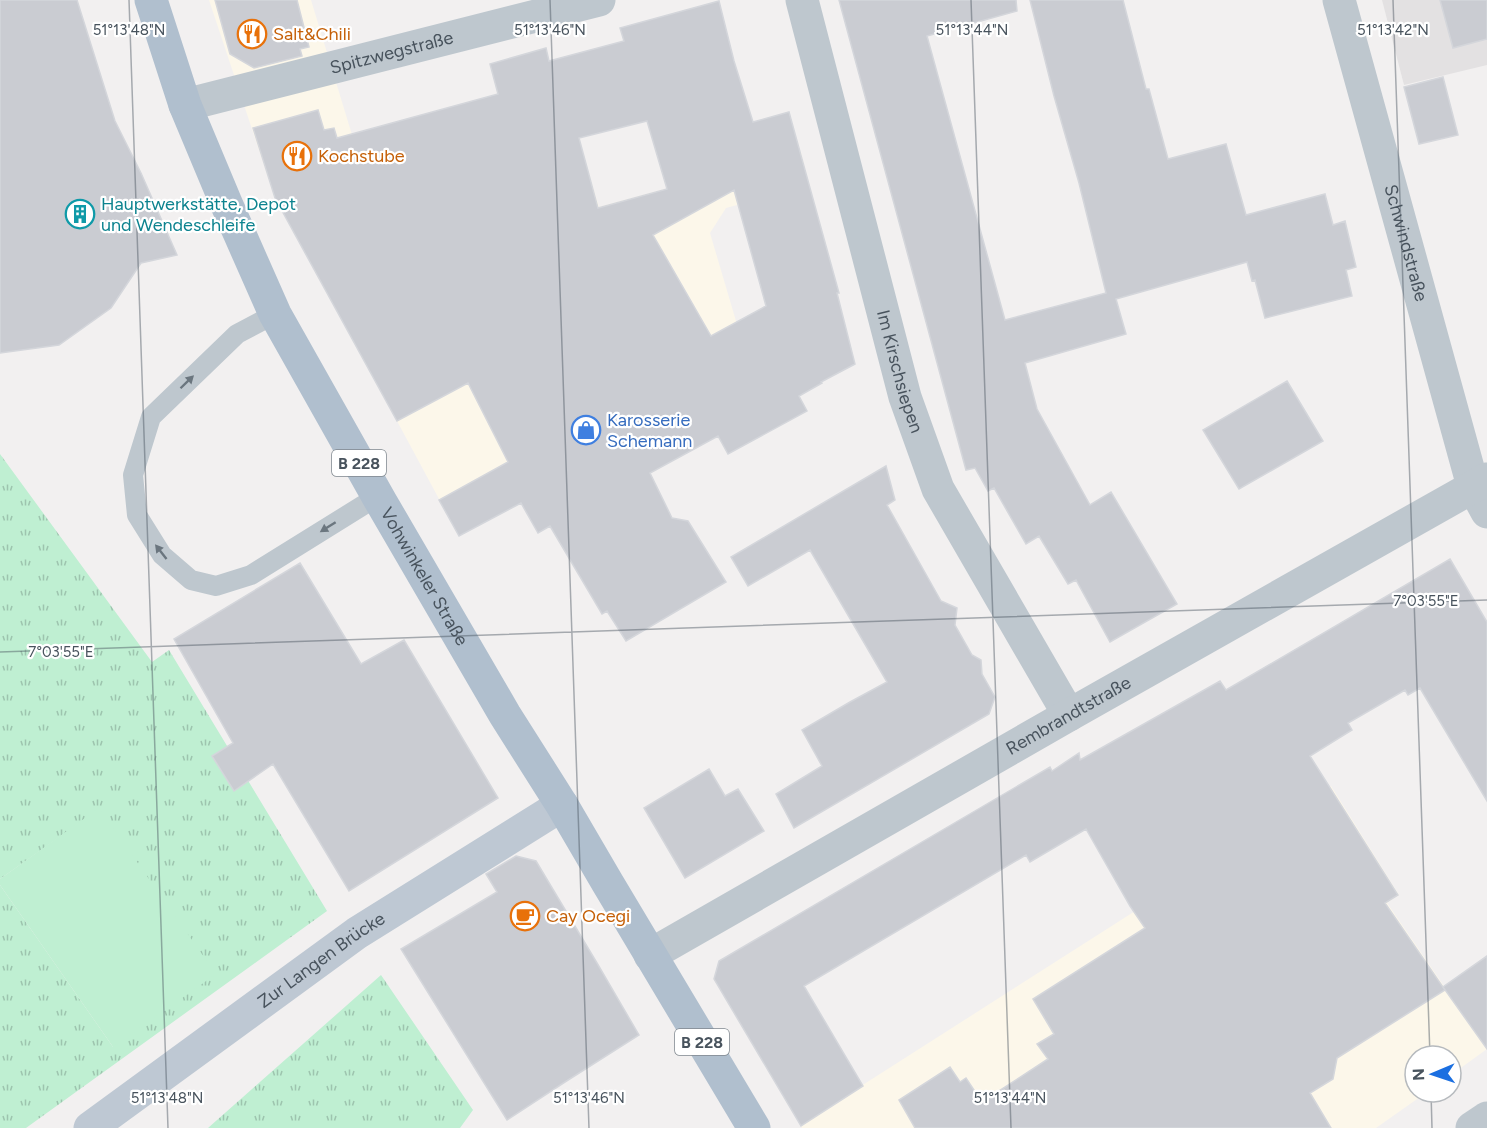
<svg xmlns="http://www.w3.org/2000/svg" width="1487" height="1128" font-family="Figtree,sans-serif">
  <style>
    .commercial { fill: #fcf7ea }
    .education { fill: #e3e1e2 }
    .grass { fill: url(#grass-tufts) }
    .pitch { fill: #bfefd2 }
    .building { fill: #caccd2; stroke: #d4d6db; stroke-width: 1.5; fill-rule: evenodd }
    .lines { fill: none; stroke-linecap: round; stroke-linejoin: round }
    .service { stroke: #bec7ce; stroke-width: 20 }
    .minor { stroke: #bec7ce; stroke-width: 33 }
    .secondary { stroke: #bec8d3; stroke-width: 33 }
    .primary { stroke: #b0bfce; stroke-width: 33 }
    .oneway { fill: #6b767f }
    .ticks { fill: none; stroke: #48535d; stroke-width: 1.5; stroke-opacity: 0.45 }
    .labels { text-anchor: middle; stroke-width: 4.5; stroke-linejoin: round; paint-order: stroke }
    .shield { fill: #fff; stroke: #7f878e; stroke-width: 1.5 }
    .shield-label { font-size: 16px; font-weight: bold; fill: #48535d }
    .food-label { font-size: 18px; fill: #c56008; stroke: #fff; text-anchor: start }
    .street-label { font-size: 18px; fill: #48535d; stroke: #fff }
    .culture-label { font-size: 18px; fill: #0d838f; stroke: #fff; text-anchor: start }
    .shop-label { font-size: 18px; fill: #366cbe; stroke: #fff; text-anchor: start }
    .ticks-label { font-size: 15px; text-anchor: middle; fill: #48535d; stroke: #fff; stroke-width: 4.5; stroke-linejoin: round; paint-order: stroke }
  </style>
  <defs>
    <pattern id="grass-tufts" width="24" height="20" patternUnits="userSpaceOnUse" patternTransform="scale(1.5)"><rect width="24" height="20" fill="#bfefd2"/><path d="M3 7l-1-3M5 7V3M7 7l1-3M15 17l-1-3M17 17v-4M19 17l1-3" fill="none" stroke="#9dc4ae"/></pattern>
  </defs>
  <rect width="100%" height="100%" fill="#f2f0f0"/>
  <path class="commercial" d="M209 0H311L363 171 274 195Z
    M575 128 599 207 801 152 809 185 726 208 710 233 736 321 764 370 459 536 397 421 516 356Z
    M1331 786 1399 895 1387 903 1487 1049 1451 1075V1056H1415V1092H1427L1376 1128H802L800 1125Z"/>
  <path class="education" d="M1382 0H1487V65L1404 85Z"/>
  <path class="grass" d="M0 454 152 662 169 650 327 911 26 1128H0V885L113 1047 99 809 0 879Z
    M381 975 473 1110 460 1128H208Z"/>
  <path class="pitch" d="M99 808 216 974 113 1047 0 885V879Z"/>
  <path class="building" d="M0 0H77L115 121 141 173 177 255 141 263 111 308 59 345 0 353Z
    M215 0H297L309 47 300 49 302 56 254 68 230 54Z
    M839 0H1016L1017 11 927 36 1005 320 1106 293 1079 183 1054 96 1030 0H1123L1146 89H1149L1168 159 1226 144 1246 215 1325 194 1333 225 1345 221 1356 267 1346 270 1352 296 1265 318 1255 280 1252 281 1247 262 1116 299 1126 334 1025 363 1037 409 1090 505 1111 492 1177 604 1110 642 1076 580 1068 584 1039 536 1026 544 994 488 988 491 975 468 966 470Z
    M1440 0H1487V39L1453 48Z
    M719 1 734 61 753 122 789 112 839 293H837L855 364 821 382 822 383 799 396 807 411 728 454 718 436 650 473 672 518 688 521 726 582 626 641 607 611 602 614 550 526 538 533 521 503 459 536 439 500 508 462 468 383 397 421 275 198 253 128 318 110 324 130 334 128 337 138 498 94 490 64 546 48 549 61 624 41 620 28ZM647 121 667 189 598 208 579 138ZM734 190 766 306 711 336 653 235Z
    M1443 77 1458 135 1419 144 1404 87Z
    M1287 381 1323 441 1239 489 1203 430Z
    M886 466 895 500 887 505 941 601 957 608 955 625 972 655 981 660 982 674 995 697 989 714 794 828 776 794 822 766 802 730 850 702 887 682 810 550 748 586 731 557Z
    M1450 559 1487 622V801L1420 688 1408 695 1405 690 1348 723 1352 730 1310 756 1398 895 1385 903 1445 990 1337 1058 1333 1079 1310 1093 1331 1128H915L899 1100 950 1067 960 1082 966 1078 982 1102 1048 1059 1037 1044 1054 1034 1033 999 1145 928 1130 906 1086 829 1030 862 1026 855 804 986 863 1086 801 1126 714 979 719 961 1050 767 1052 771 1079 753 1080 760 1220 681 1226 690Z
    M300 563 361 664 404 640 498 798 349 891 273 764 234 791 212 756 233 743 174 639Z
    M709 769 725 796 738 789 764 831 685 878 644 808Z
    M516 856 536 861 597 963 639 1035 565 1082 507 1120 401 949 497 892 486 874Z
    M1487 956V1049L1443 987Z"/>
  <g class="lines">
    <path class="service" d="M275 314 237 334 151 417 133 475 137 515 162 555 191 580 216 586 251 575 378 496"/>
    <g class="minor">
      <path id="s1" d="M802 0 905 397 938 489 1069 715"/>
      <path id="s2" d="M1339 0 1473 486 1487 512"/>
      <path id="s3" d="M185 105 599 0"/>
      <path id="s4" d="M650 955 1069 715 1487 479"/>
      <path d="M1472 1128 1487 1118"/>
    </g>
    <path class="secondary" id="s5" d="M90 1128 357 933 562 805"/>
    <path class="primary" id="s6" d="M151 0 185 105 226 203 275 314 381 502 505 715 562 805 607 882 754 1128"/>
  </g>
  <defs><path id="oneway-solid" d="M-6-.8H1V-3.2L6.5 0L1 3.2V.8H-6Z" transform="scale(1.5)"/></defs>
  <g class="oneway">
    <use href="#oneway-solid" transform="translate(187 382) rotate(-44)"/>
    <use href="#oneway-solid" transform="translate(328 527) rotate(148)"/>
    <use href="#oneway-solid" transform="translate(161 552) rotate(-128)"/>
  </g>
  <path class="ticks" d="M129 0 168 1128M550 0 589 1128M971 0 1011 1128M1393 0 1430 1056M0 652 1487 600M1431 1092 1432 1128"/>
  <defs>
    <g id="restaurant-ring" transform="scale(1.5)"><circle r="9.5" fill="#fff" stroke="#e8710a" stroke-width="1.5"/><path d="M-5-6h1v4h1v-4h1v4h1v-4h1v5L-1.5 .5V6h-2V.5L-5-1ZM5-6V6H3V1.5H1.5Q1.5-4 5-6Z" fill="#e8710a"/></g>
    <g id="building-ring" transform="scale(1.5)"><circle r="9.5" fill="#fff" stroke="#0f9aa8" stroke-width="1.5"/><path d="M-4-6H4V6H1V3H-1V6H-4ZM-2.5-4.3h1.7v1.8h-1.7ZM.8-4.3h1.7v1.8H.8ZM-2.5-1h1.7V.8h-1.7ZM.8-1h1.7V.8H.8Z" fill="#0f9aa8"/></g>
    <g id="shop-ring" transform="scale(1.5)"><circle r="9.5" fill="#fff" stroke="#3f7fe0" stroke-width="1.5"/><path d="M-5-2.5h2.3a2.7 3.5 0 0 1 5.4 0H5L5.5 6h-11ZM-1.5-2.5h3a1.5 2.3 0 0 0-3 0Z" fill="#3f7fe0"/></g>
    <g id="cafe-ring" transform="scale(1.5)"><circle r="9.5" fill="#fff" stroke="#e8710a" stroke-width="1.5"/><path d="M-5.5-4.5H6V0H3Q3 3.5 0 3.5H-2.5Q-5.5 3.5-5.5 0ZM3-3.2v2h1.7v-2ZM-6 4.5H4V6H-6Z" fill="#e8710a"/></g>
  </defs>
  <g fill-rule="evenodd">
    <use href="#restaurant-ring" x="252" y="34"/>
    <use href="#restaurant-ring" x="297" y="156"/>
    <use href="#building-ring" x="80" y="214"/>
    <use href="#shop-ring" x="586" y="430"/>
    <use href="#cafe-ring" x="525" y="916"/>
  </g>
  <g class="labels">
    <g class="shield">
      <rect x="332" y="450" width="54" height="26" rx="4.5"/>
      <rect x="675" y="1029" width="54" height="26" rx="4.5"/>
    </g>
    <g class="shield-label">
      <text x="359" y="469">B 228</text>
      <text x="702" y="1048">B 228</text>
    </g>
    <g class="food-label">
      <text x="273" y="40">Salt&amp;Chili</text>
      <text x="318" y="162">Kochstube</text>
      <text x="546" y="922">Cay Ocegi</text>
    </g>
    <g class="street-label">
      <text dy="6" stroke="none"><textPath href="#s3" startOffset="213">Spitzwegstraße</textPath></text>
      <text dy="6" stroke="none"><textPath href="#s2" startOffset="252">Schwindstraße</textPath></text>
      <text dy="6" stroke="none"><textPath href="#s1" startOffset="384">Im Kirschsiepen</textPath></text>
      <text dy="6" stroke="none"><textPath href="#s6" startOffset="640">Vohwinkeler Straße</textPath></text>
      <text dy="6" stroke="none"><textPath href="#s4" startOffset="482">Rembrandtstraße</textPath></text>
      <text dy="6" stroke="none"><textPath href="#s5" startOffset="286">Zur Langen Brücke</textPath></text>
    </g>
    <g class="culture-label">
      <text x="101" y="210">Hauptwerkstätte, Depot<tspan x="101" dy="21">und Wendeschleife</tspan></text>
    </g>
    <g class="shop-label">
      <text x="607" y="426">Karosserie<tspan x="607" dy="21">Schemann</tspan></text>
    </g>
  </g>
  <g class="ticks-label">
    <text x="129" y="35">51°13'48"N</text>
    <text x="550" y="35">51°13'46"N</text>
    <text x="972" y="35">51°13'44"N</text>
    <text x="1393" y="35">51°13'42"N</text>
    <text x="1426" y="606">7°03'55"E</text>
    <text x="61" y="657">7°03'55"E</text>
    <text x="167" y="1103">51°13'48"N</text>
    <text x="589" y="1103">51°13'46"N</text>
    <text x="1010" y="1103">51°13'44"N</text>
  </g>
  <g transform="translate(1433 1074) rotate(268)"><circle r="28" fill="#ffffff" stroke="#b6babe" stroke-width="1.5"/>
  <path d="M0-4.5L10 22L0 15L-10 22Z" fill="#1b6fe1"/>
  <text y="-9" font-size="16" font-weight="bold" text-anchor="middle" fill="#48535d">N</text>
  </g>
</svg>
